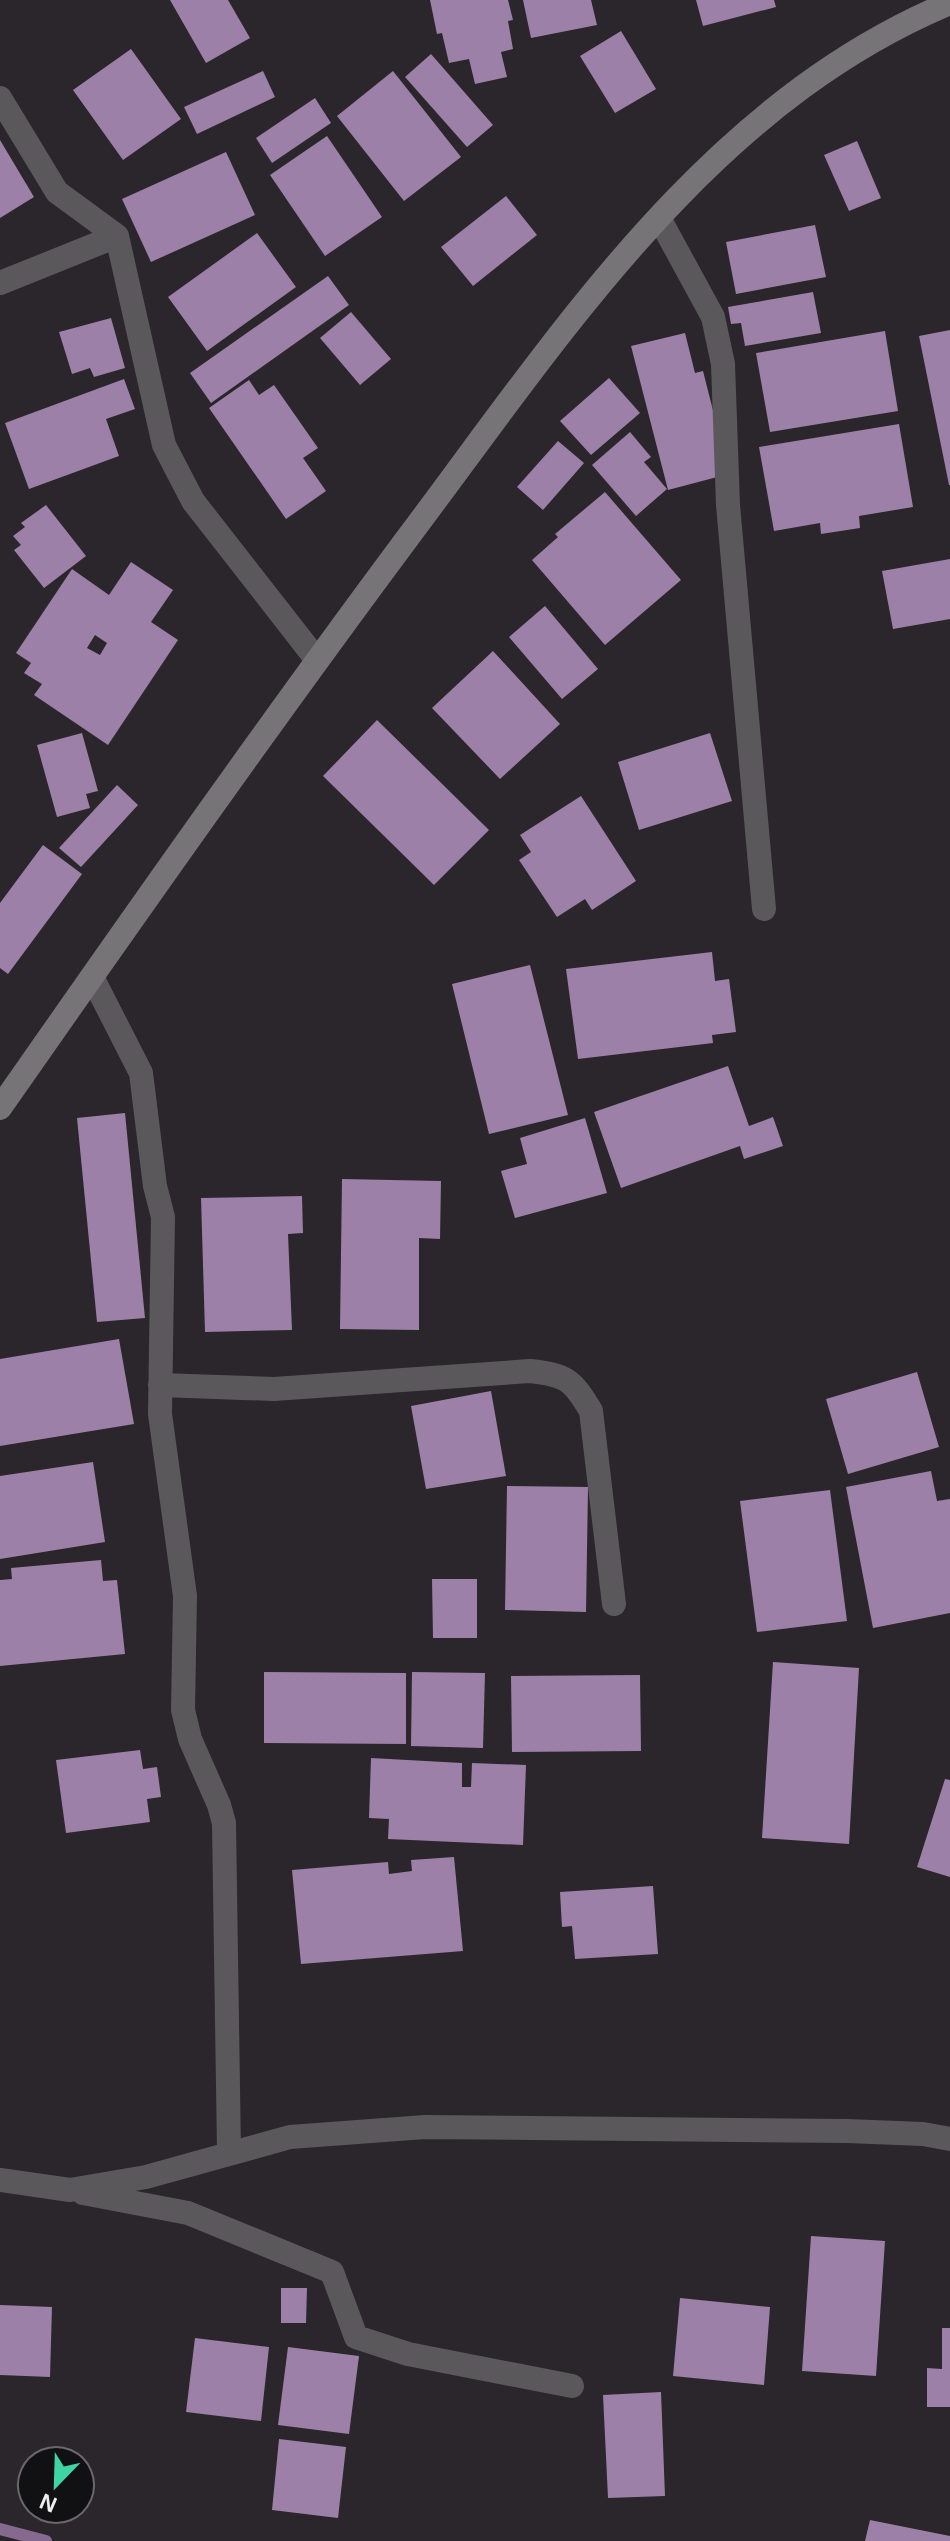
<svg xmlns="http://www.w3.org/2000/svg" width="950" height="2541" font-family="Helvetica,sans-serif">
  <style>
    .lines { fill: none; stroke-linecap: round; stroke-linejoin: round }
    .stream { stroke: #85698f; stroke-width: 12 }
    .building { fill: #9c80a7; fill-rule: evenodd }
    .minor { stroke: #5a585b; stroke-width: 24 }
    .secondary { stroke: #767477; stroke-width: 24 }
  </style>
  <rect width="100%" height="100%" fill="#2a262b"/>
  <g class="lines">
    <path class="stream" d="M0 2529 46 2541"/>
  </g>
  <path class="building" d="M170 0H228L250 38 206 63Z
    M430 0H508L513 20 508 21 513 49 501 52 507 77 475 84 469 59 449 63 442 33 437 34Z
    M523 0H591L597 25 531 38Z
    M696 0H774L776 7 703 26Z
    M621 31 656 89 615 113 580 56Z
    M131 49 181 119 123 160 73 90Z
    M431 54 493 125 467 147 405 77Z
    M263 71 275 97 197 134 184 107Z
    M393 71 461 157 404 201 337 116Z
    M315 98 331 123 272 163 256 138Z
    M327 136 382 217 325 256 270 175Z
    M0 140 34 197 0 218Z
    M857 141 881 198 849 211 824 155Z
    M226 152 255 215 151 262 122 199Z
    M506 196 537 235 473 286 441 247Z
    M815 225 826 277 736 294 726 242Z
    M257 233 296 287 207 351 168 297Z
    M328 276 349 305 211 403 190 373Z
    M813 292 821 333 745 346 741 323 731 324 728 307Z
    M351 312 391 359 360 385 320 338Z
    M111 318 125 368 94 377 90 368 72 374 59 332Z
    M950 330V485H949L919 336Z
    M885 331 898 411 770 432 756 353Z
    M685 333 695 373 703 371 723 450 721 476 668 490 631 346Z
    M609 378 640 413 591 455 560 421Z
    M124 379 135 409 106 419 119 456 29 489 5 423Z
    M249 380 259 395 274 385 318 448 303 458 326 491 286 519 209 408Z
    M899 424 913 507 859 516 860 528 821 534 820 523 774 531 759 447Z
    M630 432 651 457 644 462 667 489 636 516 592 465Z
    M558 441 584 463 543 510 517 487Z
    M605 492 681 580 605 645 532 560 558 537 555 534Z
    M46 505 86 556 44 588 14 550 21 545 13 536 25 527 21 523Z
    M950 559V619L893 629 882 571Z
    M131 562 173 590 151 622 178 640 108 745 34 695 42 684 24 673 31 663 16 653 72 569 109 595ZM95 635 107 643 100 655 87 648Z
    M545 606 598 669 562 699 509 637Z
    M493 651 560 724 500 779 432 708Z
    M377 720 489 830 434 885 323 776Z
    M82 733 98 791 86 794 90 808 57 817 37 745Z
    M710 733 732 801 639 830 618 762Z
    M117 785 138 805 81 867 59 848Z
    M581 796 636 881 592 910 585 899 557 917 519 860 531 852 520 835Z
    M43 845 82 874 8 974 0 968V903Z
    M712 952 715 981 729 979 736 1032 712 1035 713 1043 578 1059 566 969Z
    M530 965 568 1115 489 1134 452 984Z
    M728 1066 749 1126 773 1117 783 1146 744 1159 740 1146 621 1188 594 1112Z
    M125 1113 145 1318 97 1322 77 1118Z
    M585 1118 607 1193 515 1218 501 1171 527 1164 520 1138Z
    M342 1179 441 1181 440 1239 419 1238V1330L340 1329Z
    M302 1196 303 1233 288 1234 292 1330 205 1332 201 1198Z
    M119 1339 134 1424 0 1446V1359Z
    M917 1372 939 1447 848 1474 826 1399Z
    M491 1391 506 1476 426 1489 411 1406Z
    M93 1462 105 1542 0 1559V1476Z
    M931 1471 937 1501 950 1499V1613L873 1628 846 1487Z
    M507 1486 588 1487 586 1612 505 1610Z
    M830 1490 847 1621 757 1632 740 1501Z
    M101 1560 103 1581 117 1580 125 1654 0 1666V1580L12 1579 11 1568Z
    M432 1579H477V1638H433Z
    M773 1662 859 1668 849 1844 762 1838Z
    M264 1672 406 1673V1744L264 1743Z
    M412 1672 485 1673 483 1748 411 1746Z
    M640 1675 641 1751 512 1752 511 1676Z
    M140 1750 143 1769 157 1767 161 1797 147 1799 150 1822 66 1833 56 1760Z
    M371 1758 462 1763V1787H471L472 1763 526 1765 523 1845 388 1839 389 1819 369 1818Z
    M945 1779 950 1780V1877L917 1867Z
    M454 1857 463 1951 301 1964 292 1870 388 1862 389 1874 412 1871 411 1860Z
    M653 1886 658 1954 575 1959 572 1926 562 1927 560 1892Z
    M811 2236 885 2241 876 2376 802 2371Z
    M281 2288H307L306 2323H281Z
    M680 2298 770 2307 764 2385 673 2376Z
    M0 2305 52 2307 50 2377 0 2375Z
    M942 2328H950V2407H927V2368L942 2369Z
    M195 2338 269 2347 261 2421 186 2412Z
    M288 2347 359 2356 349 2434 278 2425Z
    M661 2392 665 2496 608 2498 603 2395Z
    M279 2439 346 2447 338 2518 272 2510Z
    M870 2520 950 2536V2541H865Z"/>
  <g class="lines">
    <path class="minor" d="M0 98 57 192 117 236 164 445 193 501 317 660
      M659 218 713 317 723 364 728 505 764 909
      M0 283 117 236
      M92 977 141 1073 155 1186 163 1217 160 1414 185 1596 183 1710 190 1739 219 1805 224 1823 229 2152
      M160 1385 274 1389 530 1371C566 1375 572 1379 591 1411L614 1604
      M0 2180 70 2190 146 2177 290 2137 425 2127 847 2131 923 2134 950 2139
      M83 2193 188 2213 332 2272 356 2337 408 2354 572 2386"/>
    <path class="secondary" d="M0 1108C134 916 269 724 409 536 560 335 708 104 950 3"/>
  </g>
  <g transform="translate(56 2485) rotate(203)"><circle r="38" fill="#111012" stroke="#6a686b" stroke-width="2"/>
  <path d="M0-6L14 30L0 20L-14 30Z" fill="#3ed4a3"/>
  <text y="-12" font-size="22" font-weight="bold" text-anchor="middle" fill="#f0edf0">N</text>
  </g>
</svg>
